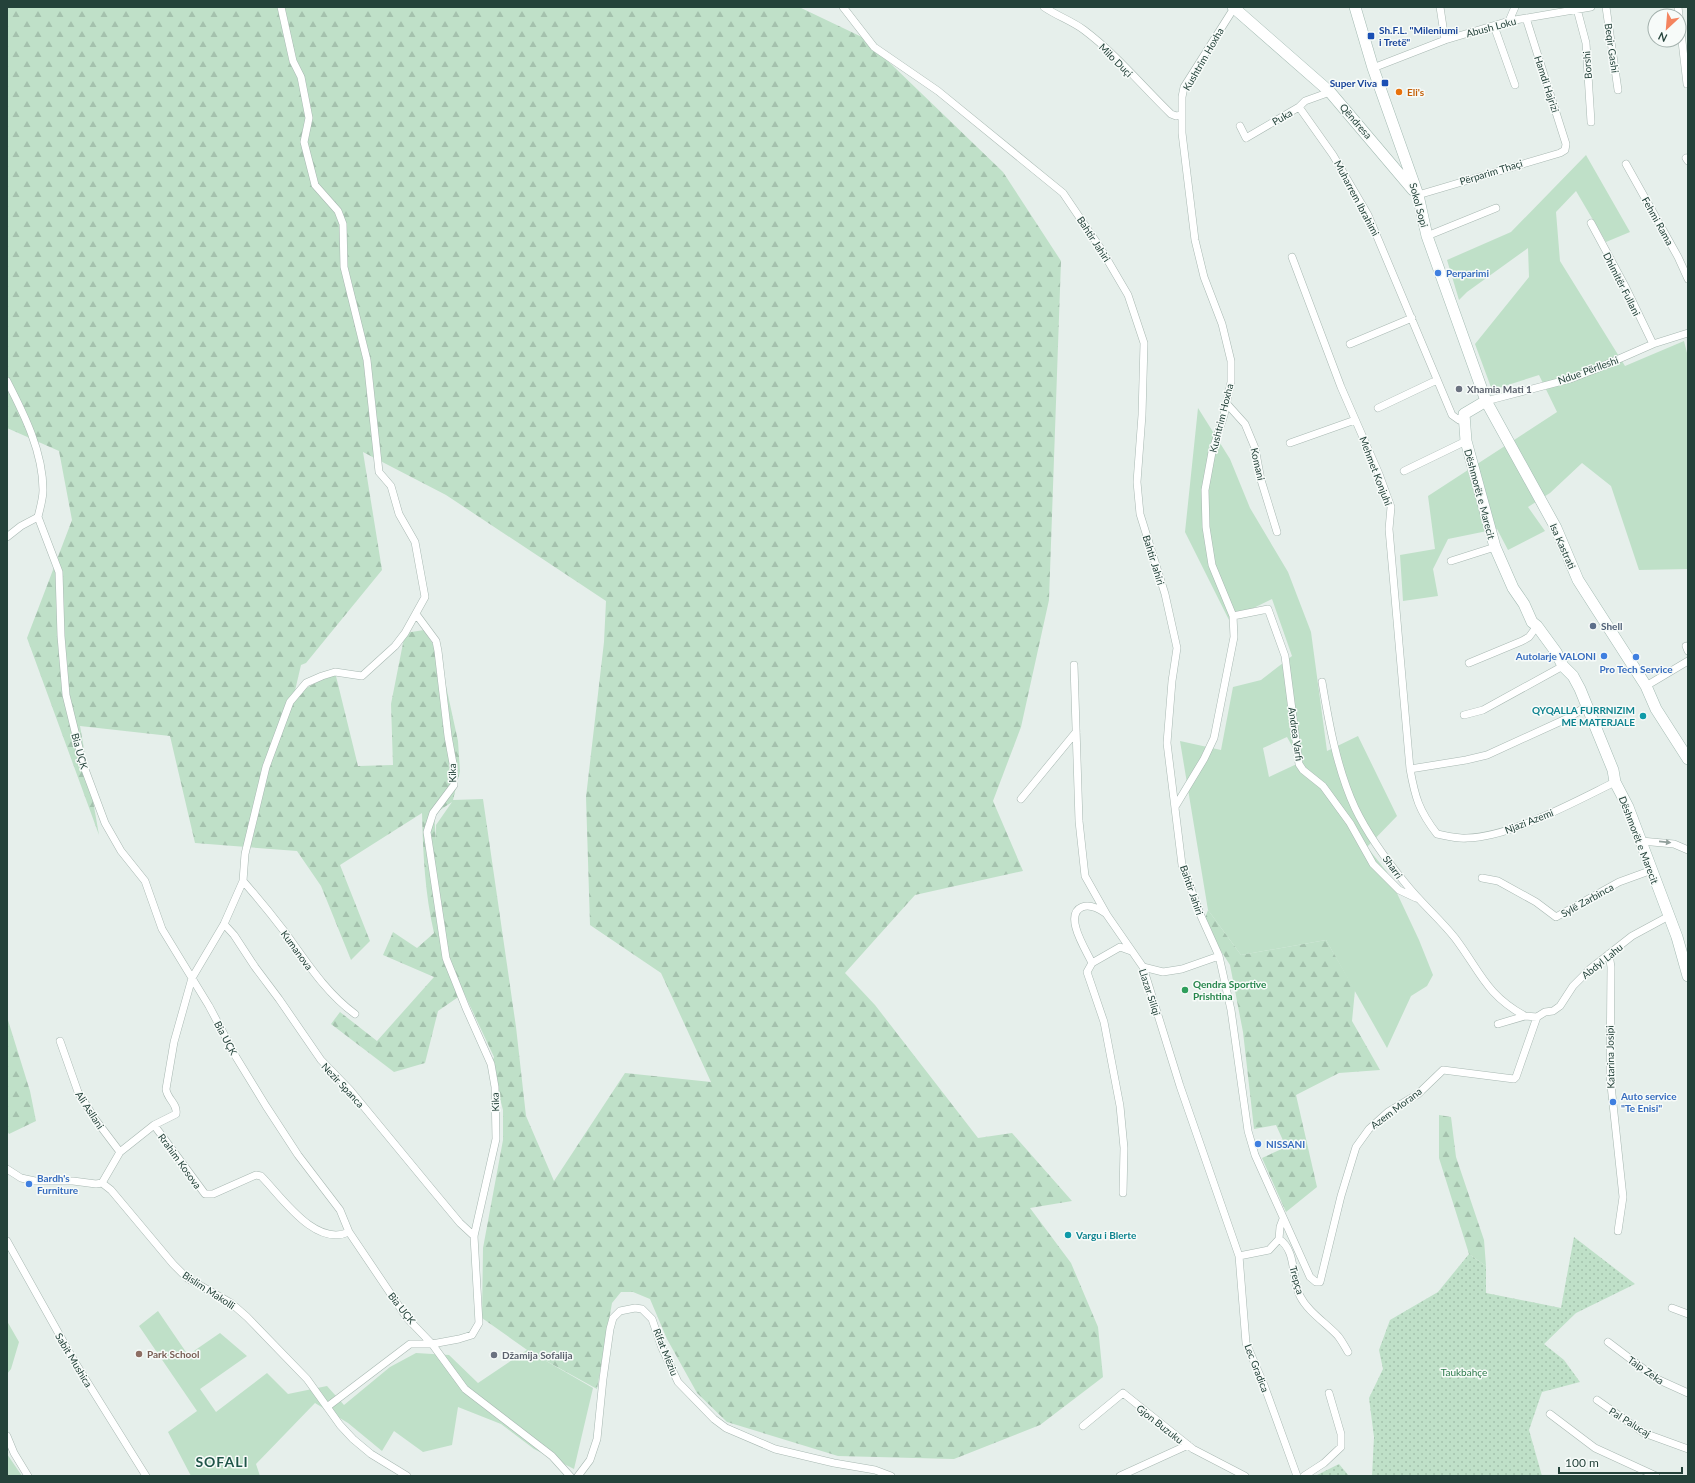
<svg xmlns="http://www.w3.org/2000/svg" width="1695" height="1483" font-family="Lato,sans-serif">
  <style>
    .grass { fill: #bfe0c8; fill-rule: evenodd }
    .forest { fill: url(#forest-firs); fill-rule: evenodd }
    .park { fill: url(#park-dots) }
    .lines { fill: none; stroke-linecap: round; stroke-linejoin: round }
    .street-casing { stroke: #a8b8b2; stroke-width: 8 }
    .secondary-casing { stroke: #a4bbb3; stroke-width: 12 }
    .street { stroke: #fff; stroke-width: 7 }
    .secondary { stroke: #fff; stroke-width: 11 }
    .oneway { fill: #92a09c }
    .transit-dot { fill: #1a4fb4; stroke: #f7fbf9; stroke-width: 1.5 }
    .food-dot { fill: #e8710a; stroke: #f7fbf9; stroke-width: 1.5 }
    .shop-dot { fill: #3f7fe0; stroke: #f7fbf9; stroke-width: 1.5 }
    .worship-dot { fill: #6b7280; stroke: #f7fbf9; stroke-width: 1.5 }
    .service-dot { fill: #5c6f8a; stroke: #f7fbf9; stroke-width: 1.5 }
    .culture-dot { fill: #0f9aa8; stroke: #f7fbf9; stroke-width: 1.5 }
    .leisure-dot { fill: #2e9e5b; stroke: #f7fbf9; stroke-width: 1.5 }
    .education-dot { fill: #8d6e63; stroke: #f7fbf9; stroke-width: 1.5 }
    .labels { text-anchor: middle; stroke-width: 3; stroke-linejoin: round; paint-order: stroke }
    .street-label { font-size: 10px; fill: #24423a; stroke: #f7fbf9 }
    .transit-label { font-size: 10px; font-weight: bold; fill: #164399; stroke: #f7fbf9; text-anchor: start }
    .food-label { font-size: 10px; font-weight: bold; fill: #c56008; stroke: #f7fbf9; text-anchor: start }
    .shop-label { font-size: 10px; font-weight: bold; fill: #366cbe; stroke: #f7fbf9; text-anchor: start }
    .worship-label { font-size: 10px; font-weight: bold; fill: #5b616d; stroke: #f7fbf9; text-anchor: start }
    .service-label { font-size: 10px; font-weight: bold; fill: #4e5e75; stroke: #f7fbf9; text-anchor: start }
    .culture-label { font-size: 10px; font-weight: bold; fill: #0d838f; stroke: #f7fbf9; text-anchor: end }
    .leisure-label { font-size: 10px; font-weight: bold; fill: #27864d; stroke: #f7fbf9; text-anchor: start }
    .education-label { font-size: 10px; font-weight: bold; fill: #785e54; stroke: #f7fbf9; text-anchor: start }
    .park-label { font-size: 10px; fill: #2d7a4b; stroke: #f7fbf9 }
    .district-label { font-size: 14px; font-weight: bold; letter-spacing: 1px; fill: #1f5548; stroke: #f7fbf9 }
  </style>
  <defs>
    <pattern id="forest-firs" width="22" height="20" patternUnits="userSpaceOnUse"><rect width="22" height="20" fill="#bfe0c8"/><path d="M5 1l3.5 6h-7zM16 11l3.5 6h-7z" fill="#a4c1ad"/></pattern>
    <pattern id="park-dots" width="8" height="8" patternUnits="userSpaceOnUse"><rect width="8" height="8" fill="#bfe0c8"/><path d="M2 2h.1M6 6h.1" fill="none" stroke="#a4c1ad" stroke-width="1.8" stroke-linecap="round"/></pattern>
  </defs>
  <rect width="100%" height="100%" fill="#e6efeb"/>
  <path class="grass" d="M1586 155 1630 232 1606 242 1576 191 1556 212 1560 261 1625 366 1684 341 1688 357V569L1639 570 1611 486 1582 463 1550 493 1528 507 1545 531 1508 550 1497 529 1448 539 1433 569 1438 596 1403 601 1400 555 1435 549 1428 496 1557 412 1539 375 1492 390 1475 344 1529 277 1528 248 1467 292 1459 300 1447 260 1511 232Z
    M1198 408 1230 459 1250 508 1288 572 1311 632 1327 751 1358 736 1397 816 1367 847 1387 872 1419 940 1433 975 1427 986 1411 996 1387 1048 1326 940 1241 955 1208 910 1180 741 1221 750 1233 687 1261 680 1292 656 1272 599 1229 620 1185 532ZM1287 737 1301 762 1269 777 1263 748Z
    M158 1311 188 1355 220 1333 247 1356 200 1389 216 1412 267 1373 288 1394 327 1386 344 1405 390 1367 416 1353 449 1355 478 1383 527 1350 593 1388 574 1469 534 1449 501 1424 458 1407 452 1445 423 1452 394 1431 382 1451 348 1423 315 1403 256 1464 260 1476H191L168 1432 197 1411 139 1326Z
    M7 1321 19 1342 11 1369 7 1374Z
    M7 1454 22 1476H7Z"/>
  <path class="forest" d="M7 7H799L864 38 1003 172 1061 261 1049 600 1021 727 993 801 1023 871 915 895 845 973 875 1005 978 1138 1012 1133 1072 1201 1030 1208 1071 1263 1098 1327 1103 1377 1040 1425 954 1459 838 1456 727 1422 697 1393 667 1339 650 1299 633 1292H621L612 1303 597 1389 530 1352 482 1318 483 1248 503 1140V1110L491 1064 494 1057 464 993 438 1011 425 1063 394 1072 331 1024 340 1012 377 1041 434 977 383 955 393 932 417 948 434 933C425 894 423 854 422 813L340 865 370 941 351 960 321 886 297 851 195 843 170 736 80 726 99 835 27 638 72 520 59 451 7 428ZM363 452 446 495 606 601 604 642 586 797 590 925 661 973 711 1082 625 1073 554 1181 526 1116 516 1027 483 799 453 800 460 771 458 741 439 654 424 630 405 633 391 704 393 765 358 766 335 672 294 695 301 665 306 663 382 570ZM452 802 436 825V840L434 814Z
    M1208 910 1241 955 1326 940 1355 990 1352 1021 1380 1070 1339 1073 1296 1095 1317 1187 1286 1212 1262 1158 1286 1147 1276 1125 1254 1129 1243 1032 1230 965 1203 923Z
    M7 1017 30 1091 36 1121 9 1134 7 1131Z
    M1439 1115 1451 1117 1456 1157 1484 1240 1486 1266 1469 1254 1439 1158Z"/>
  <path class="park" d="M1574 1237 1635 1284 1576 1313 1544 1344 1564 1360 1580 1382 1542 1392 1529 1430 1542 1476H1372L1374 1437 1369 1398 1383 1369 1379 1350 1390 1320 1438 1292 1469 1254 1486 1266V1293L1561 1308Z
    M1339 1464 1349 1476H1315Z"/>
  <g class="lines">
    <g class="street-casing">
      <path id="street" d="M843 7 874 47 938 91 1063 193 1101 249 1128 295 1144 343 1142 415 1137 482 1140 514 1165 594 1177 648 1172 681 1167 743 1182 865 1201 916 1219 956 1231 1010 1248 1131 1255 1155 1310 1277 1316 1282H1320L1341 1196 1356 1147 1369 1129 1388 1112 1418 1094 1443 1070 1514 1079 1516 1077 1537 1017
        M1044 7C1057 16 1072 21 1084 30 1116 54 1142 86 1171 114L1176 116 1182 115
        M1440 7 1445 40
        M1606 7 1618 90
        M1678 7 1687 84
        M1577 9 1586 43 1591 122
        M1509 21 1515 7
        M1494 26 1515 85
        M1373 68 1445 40 1509 21 1591 7
        M1299 107 1333 155 1368 215 1452 415 1459 420 1464 415
        M1240 126 1246 138 1299 107 1305 101 1330 92
        M1686 158 1688 161
        M1626 164 1678 257 1688 279
        M1418 195 1560 153 1565 150 1566 144 1526 18
        M1591 223 1626 288 1653 344
        M1427 236 1496 208
        M1292 257 1341 387 1379 474 1391 507 1389 529 1410 769C1415 797 1419 811 1437 834 1447 836 1457 839 1467 838 1511 837 1576 801 1615 782
        M1350 344 1412 318
        M7 381C24 414 43 452 43 490 43 499 40 508 38 517L21 526 7 537
        M1486 401 1570 379 1596 369 1653 344 1688 333
        M1227 404 1245 424 1255 448 1261 480 1277 532
        M1378 408 1437 380
        M1290 443 1355 420
        M1404 471 1466 441
        M38 517 59 572 61 636 66 695 83 764 105 823 121 851 145 881 162 929 209 1006 236 1057 266 1106 298 1155 340 1210 349 1232 407 1318 432 1344 465 1389 552 1456 570 1476
        M1451 561 1495 547
        M1233 616 1268 609 1285 656 1299 764 1303 770 1323 786 1350 823 1373 864 1399 890 1416 898
        M1686 646 1688 651
        M1469 663 1522 641 1529 637 1537 626
        M1074 665 1079 821 1085 876 1107 915 1143 967 1180 1086 1239 1256 1246 1343 1264 1385 1297 1476
        M1322 682C1329 724 1337 769 1355 808 1368 835 1387 861 1406 884 1421 903 1440 919 1455 938 1480 971 1486 995 1525 1016
        M1646 686 1688 661
        M1464 715 1483 710 1563 666
        M1410 769 1466 760 1487 755 1568 718 1587 706
        M1021 799 1076 732
        M1175 807 1204 759 1214 738 1234 637 1233 616 1212 565 1206 527 1205 490 1212 452 1224 415 1231 382V361L1222 324 1204 277 1195 240 1182 133V97L1184 87 1234 8
        M1641 841 1674 844 1688 850
        M1482 878 1498 881 1536 902 1556 917 1619 882 1652 870
        M243 881C257 897 271 914 284 931 306 961 325 992 355 1014
        M224 924 234 935 255 967 279 999 321 1060 350 1090 430 1187 460 1223 474 1236
        M1609 954 1611 967 1610 1076 1623 1197 1618 1231
        M1092 963C1086 950 1063 915 1082 907 1090 904 1098 908 1105 913
        M1143 967 1163 972 1182 969 1219 956
        M1498 1024 1525 1016 1537 1017 1545 1012 1553 1011 1560 1006 1573 986 1590 969 1632 936 1669 916
        M60 1041 78 1092 95 1119 120 1152
        M154 1125 205 1194H213L256 1175 261 1176C281 1196 315 1248 349 1232
        M7 1169 21 1178 35 1181H73L96 1184 102 1183 111 1190 173 1264 187 1278 231 1303 247 1317 307 1379 340 1425 353 1439 371 1454 407 1476
        M102 1183 120 1152 154 1125 176 1114C178 1104 167 1099 166 1089L174 1042 192 978 224 924 243 881 245 854 266 767 290 702 306 683 322 676 335 672 362 676 395 646 405 633 425 597 415 542 399 514 391 486 379 472 367 360 344 267 343 224 338 211 315 185 304 142 309 118 301 77 293 61 281 7
        M1123 1193 1124 1148 1120 1106 1104 1022 1087 972 1092 963 1120 947 1131 951
        M1283 1219 1280 1227 1279 1239C1297 1251 1291 1278 1300 1296 1308 1312 1326 1323 1338 1336 1342 1341 1345 1347 1348 1352
        M7 1241 73 1359 146 1476
        M1239 1256 1269 1250 1279 1239
        M1672 1308 1688 1314
        M1608 1342 1657 1379 1688 1393
        M1597 1400 1644 1433 1688 1449
        M327 1407 410 1344H432L459 1339 472 1335 479 1323 474 1236 496 1139 495 1087 491 1064 466 1008 446 958 427 832 433 813 454 785V769L448 736 438 651 436 641 416 614
        M1550 1414 1595 1448 1656 1476
        M1083 1426 1123 1393 1193 1449 1245 1476
        M7 1436 14 1453 28 1476
        M578 1476 590 1460 597 1439 603 1379 610 1329 613 1318 620 1311 635 1308 642 1309 652 1319 662 1348 678 1382 714 1419 726 1428 775 1449 834 1463 875 1470 891 1476
        M1120 1476 1188 1445
        M1304 1476 1324 1463 1341 1447V1434L1329 1393"/>
    </g>
    <g class="secondary-casing">
      <path id="secondary" d="M1233 7 1330 92 1413 190
        M1355 7 1373 68 1418 195 1427 236 1486 401 1556 528 1578 580 1646 686 1656 709 1688 759
        M1486 401 1464 414 1466 441 1495 547 1513 588 1524 604 1532 622 1537 626 1556 652 1563 666 1573 676 1580 689 1613 770 1615 782 1628 807 1677 937 1688 976"/>
    </g>
    <use href="#street" class="street"/>
    <use href="#secondary" class="secondary"/>
  </g>
  <defs><path id="oneway-solid" d="M-6-.8H1V-3.2L6.5 0L1 3.2V.8H-6Z"/></defs>
  <use class="oneway" href="#oneway-solid" transform="translate(1665 842) rotate(6)"/>
  <g class="transit-dot">
    <rect x="1367" y="32" width="8" height="8" rx="2"/>
    <rect x="1381" y="79" width="8" height="8" rx="2"/>
  </g>
  <circle class="food-dot" cx="1399" cy="92" r="4"/>
  <g class="shop-dot">
    <circle cx="1438" cy="273" r="4"/>
    <circle cx="1604" cy="656" r="4"/>
    <circle cx="1636" cy="657" r="4"/>
    <circle cx="1613" cy="1102" r="4"/>
    <circle cx="1258" cy="1144" r="4"/>
    <circle cx="29" cy="1184" r="4"/>
  </g>
  <g class="worship-dot">
    <circle cx="1459" cy="389" r="4"/>
    <circle cx="494" cy="1355" r="4"/>
  </g>
  <circle class="service-dot" cx="1593" cy="626" r="4"/>
  <g class="culture-dot">
    <circle cx="1643" cy="716" r="4"/>
    <circle cx="1068" cy="1235" r="4"/>
  </g>
  <circle class="leisure-dot" cx="1185" cy="990" r="4"/>
  <circle class="education-dot" cx="139" cy="1354" r="4"/>
  <g class="labels">
    <g class="street-label">
      <text transform="translate(1491 27) rotate(-15)" y="4">Abush Loku</text>
      <text transform="translate(1612 48) rotate(82)" y="4">Beqir Gashi</text>
      <text transform="translate(1203 59) rotate(-60)" y="4">Kushtrim Hoxha</text>
      <text transform="translate(1116 60) rotate(45)" y="4">Milo Duçi</text>
      <text transform="translate(1587 65) rotate(-94)" y="4">Borshi</text>
      <text transform="translate(1547 84) rotate(72)" y="4">Hamdi Hajrizi</text>
      <text transform="translate(1282 117) rotate(-30)" y="4">Puka</text>
      <text transform="translate(1356 121) rotate(49)" y="4">Qëndresa</text>
      <text transform="translate(1491 172) rotate(-17)" y="4">Përparim Thaçi</text>
      <text transform="translate(1357 198) rotate(62)" y="4">Muharrem Ibrahimi</text>
      <text transform="translate(1419 205) rotate(75)" y="4">Sokol Sopi</text>
      <text transform="translate(1658 221) rotate(61)" y="4">Fehmi Rama</text>
      <text transform="translate(1094 239) rotate(57)" y="4">Bahtir Jahiri</text>
      <text transform="translate(1622 284) rotate(63)" y="4">Dhimitër Fullani</text>
      <text transform="translate(1588 370) rotate(-20)" y="4">Ndue Përlleshi</text>
      <text transform="translate(1221 418) rotate(-76)" y="4">Kushtrim Hoxha</text>
      <text transform="translate(1258 464) rotate(77)" y="4">Komani</text>
      <text transform="translate(1376 471) rotate(69)" y="4">Mehmet Konjuhi</text>
      <text transform="translate(1480 494) rotate(75)" y="4">Dëshmorët e Marecit</text>
      <text transform="translate(1563 546) rotate(66)" y="4">Isa Kastrati</text>
      <text transform="translate(1154 560) rotate(73)" y="4">Bahtir Jahiri</text>
      <text transform="translate(1296 734) rotate(82)" y="4">Andrea Varfi</text>
      <text transform="translate(80 751) rotate(75)" y="4">Bia UÇK</text>
      <text transform="translate(452 773) rotate(-91)" y="4">Kika</text>
      <text transform="translate(1529 821) rotate(-21)" y="4">Njazi Azemi</text>
      <text transform="translate(1639 840) rotate(69)" y="4">Dëshmorët e Marecit</text>
      <text transform="translate(1393 867) rotate(54)" y="4">Sharri</text>
      <text transform="translate(1192 890) rotate(71)" y="4">Bahtir Jahiri</text>
      <text transform="translate(1587 900) rotate(-29)" y="4">Sylë Zarbinca</text>
      <text transform="translate(297 950) rotate(54)" y="4">Kumanova</text>
      <text transform="translate(1602 961) rotate(-39)" y="4">Abdyl Lahu</text>
      <text transform="translate(1150 992) rotate(72)" y="4">Llazar Siliqi</text>
      <text transform="translate(226 1038) rotate(62)" y="4">Bia UÇK</text>
      <text transform="translate(1610 1057) rotate(-91)" y="4">Katarina Josipi</text>
      <text transform="translate(343 1085) rotate(47)" y="4">Nezir Spanca</text>
      <text transform="translate(495 1102) rotate(-92)" y="4">Kika</text>
      <text transform="translate(1396 1108) rotate(-37)" y="4">Azem Morana</text>
      <text transform="translate(90 1110) rotate(57)" y="4">Ali Asllani</text>
      <text transform="translate(180 1161) rotate(54)" y="4">Rrahim Kosova</text>
      <text transform="translate(1297 1280) rotate(74)" y="4">Trepça</text>
      <text transform="translate(209 1290) rotate(33)" y="4">Bislim Makolli</text>
      <text transform="translate(402 1308) rotate(52)" y="4">Bia UÇK</text>
      <text transform="translate(666 1352) rotate(68)" y="4">Rifat Mëziu</text>
      <text transform="translate(74 1360) rotate(59)" y="4">Sabit Mushica</text>
      <text transform="translate(1257 1368) rotate(69)" y="4">Lec Gradica</text>
      <text transform="translate(1646 1370) rotate(35)" y="4">Taip Zeka</text>
      <text transform="translate(1630 1422) rotate(32)" y="4">Pal Palucaj</text>
      <text transform="translate(1160 1424) rotate(38)" y="4">Gjon Buzuku</text>
    </g>
    <g class="transit-label">
      <text x="1379" y="34">Sh.F.L. "Mileniumi<tspan x="1379" dy="12">i Tretë"</tspan></text>
      <text x="1377" y="87" text-anchor="end">Super Viva</text>
    </g>
    <g class="food-label">
      <text x="1407" y="96">Eli's</text>
    </g>
    <g class="shop-label">
      <text x="1446" y="277">Perparimi</text>
      <text x="1596" y="660" text-anchor="end">Autolarje VALONI</text>
      <text x="1636" y="673" text-anchor="middle">Pro Tech Service</text>
      <text x="1621" y="1100">Auto service<tspan x="1621" dy="12">"Te Enisi"</tspan></text>
      <text x="1266" y="1148">NISSANI</text>
      <text x="37" y="1182">Bardh's<tspan x="37" dy="12">Furniture</tspan></text>
    </g>
    <g class="worship-label">
      <text x="1467" y="393">Xhamia Mati 1</text>
      <text x="502" y="1359">Džamija Sofalija</text>
    </g>
    <g class="service-label">
      <text x="1601" y="630">Shell</text>
    </g>
    <g class="culture-label">
      <text x="1635" y="714">QYQALLA FURRNIZIM<tspan x="1635" dy="12">ME MATERJALE</tspan></text>
      <text x="1076" y="1239" text-anchor="start">Vargu i Blerte</text>
    </g>
    <g class="leisure-label">
      <text x="1193" y="988">Qendra Sportive<tspan x="1193" dy="12">Prishtina</tspan></text>
    </g>
    <g class="education-label">
      <text x="147" y="1358">Park School</text>
    </g>
    <g class="park-label">
      <text x="1464" y="1376">Taukbahçe</text>
    </g>
    <g class="district-label">
      <text x="222" y="1467">SOFALI</text>
    </g>
  </g>
  <rect width="1695" height="1483" fill="none" stroke="#24423a" stroke-width="16"/>
  <g transform="translate(1667 28) rotate(206)"><circle r="19" fill="#f7fbf9" stroke="#a3b1ad"/>
  <path d="M0-3L7 15L0 10L-7 15Z" fill="#f4845f"/>
  <text y="-6" font-size="11" font-weight="bold" text-anchor="middle" fill="#24423a">N</text>
  </g>
  <path d="M1559 1467v6h123v-6" fill="none" stroke="#24423a" stroke-width="2"/>
  <text x="1565" y="1467" font-size="12" fill="#24423a" stroke="#f7fbf9" stroke-width="3" paint-order="stroke">100 m</text>
</svg>
